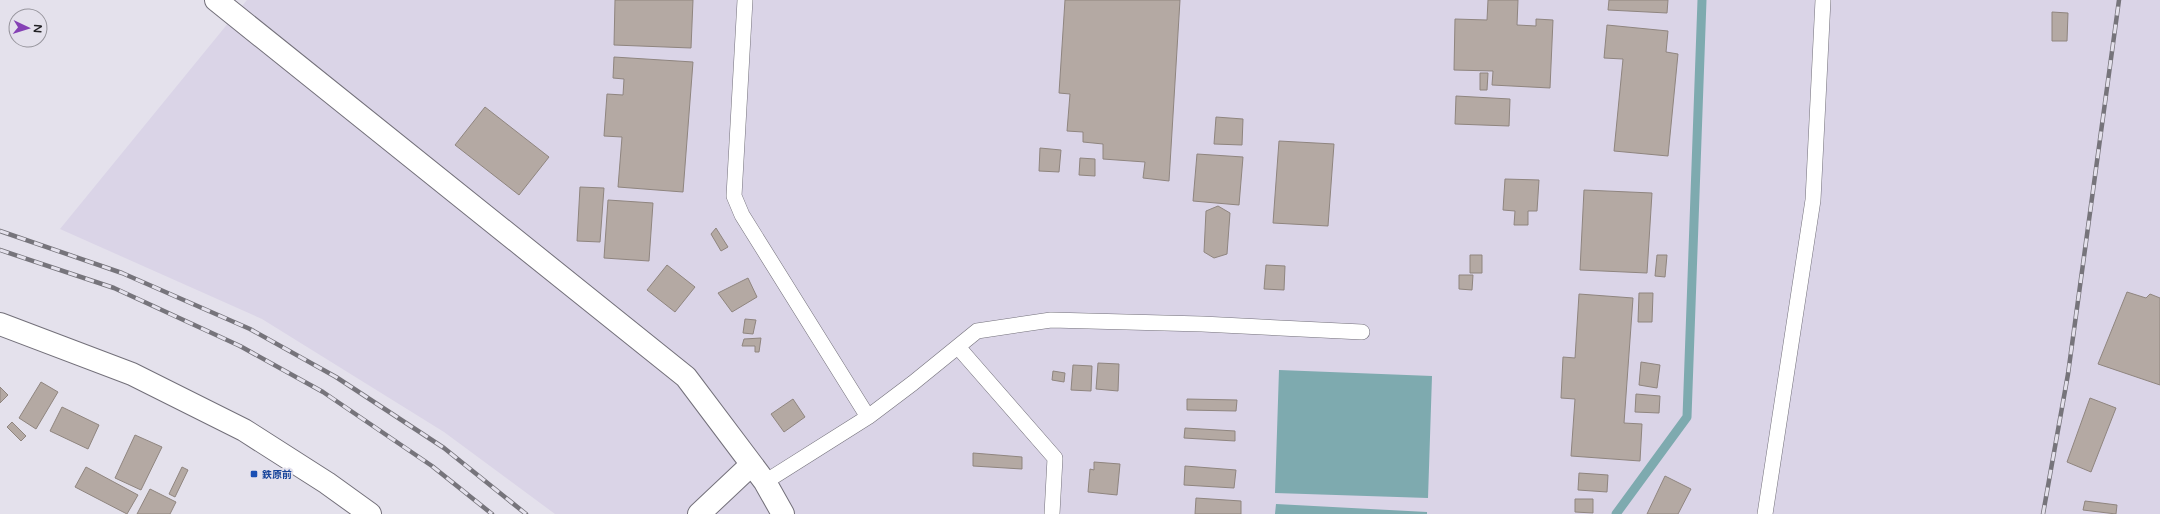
<svg xmlns="http://www.w3.org/2000/svg" width="2160" height="514" font-family="'Varela Round','Noto Sans JP',sans-serif">
  <style>
    .built { fill: #dad4e7 }
    .water { fill: #7eaaaf }
    .lines { fill: none; stroke-linecap: round; stroke-linejoin: round }
    .stream { stroke: #7eaaaf; stroke-width: 9 }
    .building { fill: #b4a9a3; stroke: #8f857f }
    .service-casing { stroke: #73707a; stroke-width: 16 }
    .minor-casing { stroke: #73707a; stroke-width: 24 }
    .tertiary-casing { stroke: #73707a; stroke-width: 24 }
    .service { stroke: #fff; stroke-width: 15 }
    .minor { stroke: #fff; stroke-width: 22 }
    .tertiary { stroke: #fff; stroke-width: 22 }
    .rail-casing { stroke: #76747b; stroke-width: 4.5 }
    .rail { stroke: #e4e1ec; stroke-width: 3; stroke-dasharray: 9; stroke-linecap: butt }
    .transit-dot { fill: #1a4fb4; stroke: #e4e1ec; stroke-width: 1.5 }
    .labels { text-anchor: middle; stroke-width: 4; stroke-linejoin: round; paint-order: stroke }
    .transit-label { font-size: 10px; font-weight: bold; fill: #164399; stroke: #e4e1ec; text-anchor: start }
  </style>
  <rect width="100%" height="100%" fill="#e4e1ec"/>
  <path class="built" d="M247 0H2160V514H555L444 432 262 319 60 229Z"/>
  <path class="water" d="M1279 370 1432 376 1428 498 1275 493Z
    M1276 504 1427 512V514H1275Z"/>
  <g class="lines">
    <path class="stream" d="M1616 514 1687 417 1702 0"/>
  </g>
  <path class="building" d="M615 0H693L691 48 614 45Z
    M1065 0H1180L1169 181 1143 178 1145 162 1103 159V144L1083 142V132L1067 131 1070 94 1059 93Z
    M1488 0H1518L1517 25 1536 26V19L1553 20 1550 88 1492 85 1493 71 1454 70 1455 19 1487 20Z
    M1609 0H1668L1667 13 1608 10Z
    M2052 12 2068 13 2067 41H2052Z
    M1607 25 1668 31 1666 52 1678 54 1668 156 1614 151 1623 59 1604 58Z
    M614 57 693 62 683 192 618 187 622 137 604 136 607 94 623 95 624 79 613 78Z
    M1480 73H1488L1487 90H1480Z
    M1456 96 1510 99 1509 126 1455 124Z
    M485 107 549 157 519 195 455 145Z
    M1216 117 1243 119 1242 145 1214 144Z
    M1279 141 1334 144 1328 226 1273 223Z
    M1040 148 1061 150 1059 172 1039 171Z
    M1197 154 1243 157 1239 205 1193 201Z
    M1080 158 1095 159V176L1079 175Z
    M1505 179 1539 180 1537 211H1528V225H1514L1515 211 1503 210Z
    M580 187 604 188 600 242 577 241Z
    M1584 190 1652 193 1647 273 1580 270Z
    M608 200 653 203 649 261 604 258Z
    M1218 206 1230 213 1227 254 1214 258 1204 252 1206 211Z
    M716 228 728 247 721 251 711 234Z
    M1470 255H1482V273H1470Z
    M1657 255H1667L1665 277 1655 276Z
    M667 265 695 287 675 312 647 290Z
    M1266 265 1285 266 1284 290 1264 289Z
    M1459 275H1473L1472 290 1459 289Z
    M748 278 757 297 732 312 718 293Z
    M2127 292 2146 298 2150 294 2160 298V385L2098 364Z
    M1639 293H1653L1652 322H1638Z
    M1579 294 1633 298 1624 423 1642 424 1640 461 1571 456 1575 399 1561 398 1563 357 1575 358Z
    M745 319 756 320 753 334 743 333Z
    M761 338 759 352H755V346H742L744 339Z
    M1641 362 1660 365 1657 388 1639 385Z
    M1098 363 1119 364 1118 391 1096 389Z
    M1073 365 1092 366 1091 391 1071 390Z
    M1053 371 1065 373 1064 382 1052 380Z
    M41 382 58 392 36 429 19 418Z
    M0 387 8 395 0 403Z
    M1636 394 1660 396 1659 413 1635 412Z
    M2090 398 2116 408 2091 472 2067 462Z
    M793 399 805 417 784 432 771 414Z
    M1187 399 1237 400 1236 411 1187 410Z
    M62 407 99 425 88 449 50 431Z
    M12 422 26 436 21 441 7 427Z
    M1185 428 1235 431V441L1184 438Z
    M135 435 162 447 141 490 115 478Z
    M973 453 1022 457V469L973 466Z
    M1094 462 1120 464 1117 495 1088 492 1090 469 1094 470Z
    M1185 466 1236 470 1234 488 1184 485Z
    M86 467 138 495 127 514 75 487Z
    M182 467 188 470 175 497 169 494Z
    M1579 473 1608 475 1607 492 1578 490Z
    M1665 476 1691 489 1678 514H1647Z
    M150 489 176 502 170 514H137Z
    M1196 498 1241 501V514H1195Z
    M1575 499H1593V513L1575 512Z
    M2085 501 2117 505 2116 514 2083 510Z"/>
  <g class="lines">
    <g class="service-casing">
      <path id="service" d="M745 0 734 196 742 215 868 417
        M958 347 1055 458 1052 514
        M765 482 868 417 913 383 977 331 1051 320 1202 324 1362 332
        M1765 514 1813 200 1823 0"/>
    </g>
    <g class="minor-casing">
      <path id="minor" d="M216 0 686 377 765 482 783 514
        M699 514 751 465"/>
    </g>
    <g class="tertiary-casing">
      <path id="tertiary" d="M0 324 132 374 244 430 327 483 370 514"/>
    </g>
    <use href="#service" class="service"/>
    <use href="#minor" class="minor"/>
    <use href="#tertiary" class="tertiary"/>
    <g class="rail-casing">
      <path id="rail" d="M0 231 122 273 250 329 336 377 444 448 526 514
        M0 250 114 288 240 346 323 392 432 466 492 514
        M2043 514 2068 374 2119 0"/>
    </g>
    <use href="#rail" class="rail"/>
  </g>
  <rect class="transit-dot" x="250" y="470" width="8" height="8" rx="2"/>
  <g class="labels">
    <g class="transit-label">
      <text x="262" y="478">鉄原前</text>
    </g>
  </g>
  <g transform="translate(28 28) rotate(94)"><circle r="19" fill="#e4e1ec" stroke="#97959d"/>
  <path d="M0-3L7 15L0 10L-7 15Z" fill="#8541b5"/>
  <text y="-6" font-size="11" font-weight="bold" text-anchor="middle" fill="#232226">N</text>
  </g>
</svg>
